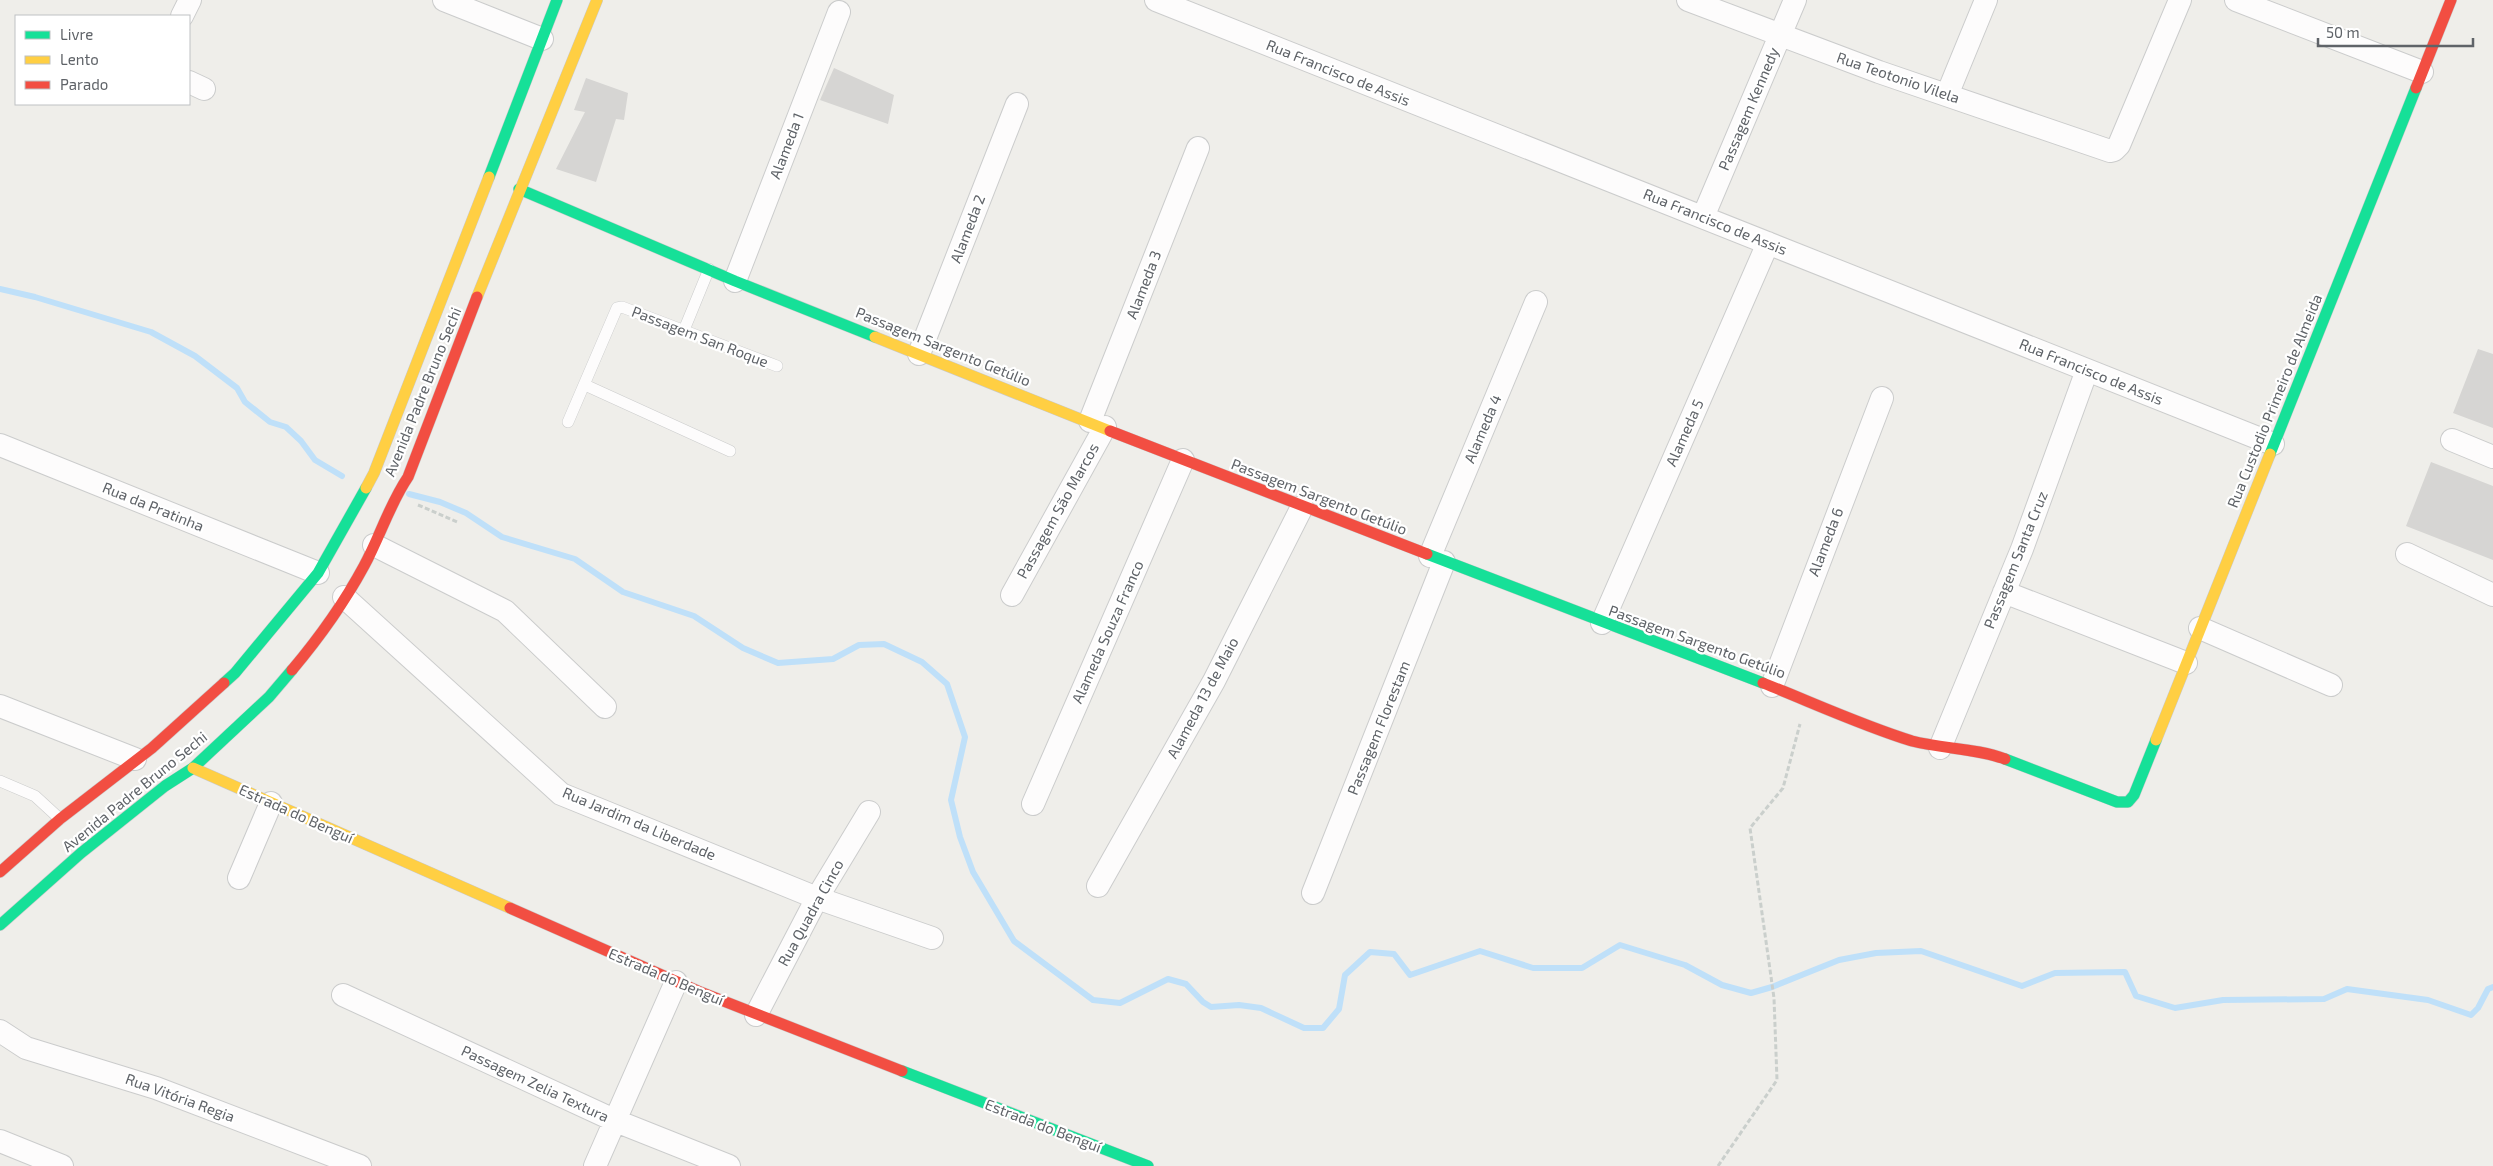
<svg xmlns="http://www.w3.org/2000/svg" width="2493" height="1166" font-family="'Exo 2',sans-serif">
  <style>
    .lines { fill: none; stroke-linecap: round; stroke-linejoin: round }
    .stream { stroke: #bfe0f9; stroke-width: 6 }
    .building { fill: #d6d5d3 }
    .lane-casing { stroke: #cbcccc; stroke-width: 12 }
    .street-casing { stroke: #cbcccc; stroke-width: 24 }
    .fast-casing { stroke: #cacacb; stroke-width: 12 }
    .slow-casing { stroke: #cacacb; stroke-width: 12 }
    .jam-casing { stroke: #cacacb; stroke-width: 12 }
    .path { stroke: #cacfcc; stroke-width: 3; stroke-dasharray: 5 2.5; stroke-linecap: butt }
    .lane { stroke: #fdfcfc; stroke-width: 11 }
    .street { stroke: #fdfcfc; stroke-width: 22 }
    .fast { stroke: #16e098; stroke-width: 11 }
    .slow { stroke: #ffcf43; stroke-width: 11 }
    .jam { stroke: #f24e42; stroke-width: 11 }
    .labels { text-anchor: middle; stroke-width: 4.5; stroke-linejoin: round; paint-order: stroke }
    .street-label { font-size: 15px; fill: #5f6368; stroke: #fff }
  </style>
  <rect width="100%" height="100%" fill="#efeeea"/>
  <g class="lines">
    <path class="stream" d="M0 289 35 297 151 332 195 356 237 388 245 402 270 422 286 427 301 441 315 460 342 476
      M409 494 440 502 466 513 502 537 575 559 623 592 694 616 743 648 778 663 833 659 859 645 884 644 922 662 947 684 965 737 951 800 960 837 973 872 1014 941 1093 1000 1120 1003 1168 979 1186 984 1203 1002 1211 1007 1239 1005 1261 1008 1304 1028H1323L1339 1009 1345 975 1370 952 1394 954 1410 975 1480 951 1533 968H1582L1620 945 1685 965 1722 985 1751 993 1772 987 1839 960 1876 953 1921 951 2022 986 2055 973 2125 972 2136 996 2175 1008 2223 1000 2324 999 2347 989 2428 1000 2471 1015 2478 1008 2488 989 2493 987"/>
  </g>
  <path class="building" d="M834 68 894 95 888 124 820 100Z
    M586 78 628 93 624 120 616 119 596 182 556 169 585 112 574 110Z
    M2478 349 2493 354V428L2453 413Z
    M2431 462 2493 486V560L2406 526Z"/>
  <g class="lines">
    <g class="lane-casing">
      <path id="lane" d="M684 330 709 269
        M585 385 730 451
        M568 422 617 308 622 307 777 366
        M0 781 35 796 60 819"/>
    </g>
    <g class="street-casing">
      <path id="street" d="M444 0 542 39
        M1156 0 2273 444
        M1688 0 1879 72 2110 151 2114 150 2119 145 2180 0
        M2236 0 2422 72
        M182 16 190 0
        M189 82 204 89
        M1947 95 1986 0
        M1703 217 1795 0
        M735 281 839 12
        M919 354 1017 104
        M1090 421 1198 148
        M2452 440 2493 457
        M0 445 318 573
        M374 545 505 611 605 707
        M2407 554 2493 595
        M1430 556 1536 302
        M2004 592 2186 663
        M1012 595 1105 427
        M344 597 561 794 817 898 932 938
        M1602 623 1768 243
        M2200 628 2331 685
        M1772 686 1882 398
        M0 706 135 759
        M1940 748 2022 549 2087 370
        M1033 804 1183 460
        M239 878 271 803
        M1098 886 1214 681 1302 507
        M1313 893 1444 562
        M343 995 616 1121 729 1166
        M756 1015 817 898 869 812
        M0 1031 26 1048 156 1088 360 1166
        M0 1141 62 1166
        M595 1166 676 982"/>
    </g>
    <g class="fast-casing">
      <path id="fast" d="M489 177 557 0
        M519 189 735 281 875 337
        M2270 454 2416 88
        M1427 554 1763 683
        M224 683 235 673 318 573 366 488
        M2005 759 2117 802H2128L2134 795 2156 740
        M0 925 81 853 165 786 193 768 269 697 292 670
        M902 1071 1148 1166"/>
    </g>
    <g class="slow-casing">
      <path id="slow" d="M477 297 597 0
        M875 337 1110 431
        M366 488 374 473 489 177
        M2156 740 2270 454
        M193 768 510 908"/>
    </g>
    <g class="jam-casing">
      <path id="jam" d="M2416 88 2451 0
        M1110 431 1427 554
        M292 670C319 638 344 603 364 566 380 537 389 505 408 477L477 297
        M1763 683C1811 702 1863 726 1912 741 1943 749 1976 748 2005 759
        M0 872 60 819 152 748 224 683
        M510 908 698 991 902 1071"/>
    </g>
    <path class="path" d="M418 505 457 522
      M1718 1166 1777 1080 1774 998 1750 828 1783 788 1800 724"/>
    <use href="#lane" class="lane"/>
    <use href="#street" class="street"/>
    <use href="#fast" class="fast"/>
    <use href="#slow" class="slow"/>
    <use href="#jam" class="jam"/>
  </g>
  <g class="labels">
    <g class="street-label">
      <text transform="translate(1338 73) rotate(22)" y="5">Rua Francisco de Assis</text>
      <text transform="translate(1898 78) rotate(19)" y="5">Rua Teotonio Vilela</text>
      <text transform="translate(1749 109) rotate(-67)" y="5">Passagem Kennedy</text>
      <text transform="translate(787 146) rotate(-69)" y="5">Alameda 1</text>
      <text transform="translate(1715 222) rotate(22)" y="5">Rua Francisco de Assis</text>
      <text transform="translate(968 229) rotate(-69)" y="5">Alameda 2</text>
      <text transform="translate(1144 285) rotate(-69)" y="5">Alameda 3</text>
      <text transform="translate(700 337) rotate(21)" y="5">Passagem San Roque</text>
      <text transform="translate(943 347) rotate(22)" y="5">Passagem Sargento Getúlio</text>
      <text transform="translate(2091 372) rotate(22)" y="5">Rua Francisco de Assis</text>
      <text transform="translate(423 392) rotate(-68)" y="5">Avenida Padre Bruno Sechi</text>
      <text transform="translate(2275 401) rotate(-68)" y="5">Rua Custodio Primeiro de Almeida</text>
      <text transform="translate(1483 429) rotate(-67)" y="5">Alameda 4</text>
      <text transform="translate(1685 433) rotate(-66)" y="5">Alameda 5</text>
      <text transform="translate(1319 497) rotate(21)" y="5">Passagem Sargento Getúlio</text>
      <text transform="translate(153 507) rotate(22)" y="5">Rua da Pratinha</text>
      <text transform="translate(1058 511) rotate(-61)" y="5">Passagem São Marcos</text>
      <text transform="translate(1826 542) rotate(-69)" y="5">Alameda 6</text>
      <text transform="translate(2016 560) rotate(-68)" y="5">Passagem Santa Cruz</text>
      <text transform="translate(1108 632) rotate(-66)" y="5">Alameda Souza Franco</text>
      <text transform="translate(1697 642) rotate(20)" y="5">Passagem Sargento Getúlio</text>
      <text transform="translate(1203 698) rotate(-62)" y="5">Alameda 13 de Maio</text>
      <text transform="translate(1379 728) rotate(-68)" y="5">Passagem Florestam</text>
      <text transform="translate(135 792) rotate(-39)" y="5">Avenida Padre Bruno Sechi</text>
      <text transform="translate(296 814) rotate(24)" y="5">Estrada do Benguí</text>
      <text transform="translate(639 824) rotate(23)" y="5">Rua Jardim da Liberdade</text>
      <text transform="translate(811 913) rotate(-61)" y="5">Rua Quadra Cinco</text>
      <text transform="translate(666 977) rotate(23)" y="5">Estrada do Benguí</text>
      <text transform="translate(535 1084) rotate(25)" y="5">Passagem Zelia Textura</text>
      <text transform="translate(180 1098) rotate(20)" y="5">Rua Vitória Regia</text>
      <text transform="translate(1043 1126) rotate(21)" y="5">Estrada do Benguí</text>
    </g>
  </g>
  <rect x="15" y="15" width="175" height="90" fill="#ffffff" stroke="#bfc1c3"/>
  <rect x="25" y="31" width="25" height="8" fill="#16e098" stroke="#bfc1c3"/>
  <text x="60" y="40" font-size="15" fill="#5f6368">Livre</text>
  <rect x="25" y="56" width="25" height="8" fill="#ffcf43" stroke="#bfc1c3"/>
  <text x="60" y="65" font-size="15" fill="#5f6368">Lento</text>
  <rect x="25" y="81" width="25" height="8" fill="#f24e42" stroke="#bfc1c3"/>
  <text x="60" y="90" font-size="15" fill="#5f6368">Parado</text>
  <path d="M2318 38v8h155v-8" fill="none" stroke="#5f6368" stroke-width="2.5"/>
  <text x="2326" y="38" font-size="15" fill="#5f6368" stroke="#ffffff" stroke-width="4" paint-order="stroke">50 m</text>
</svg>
